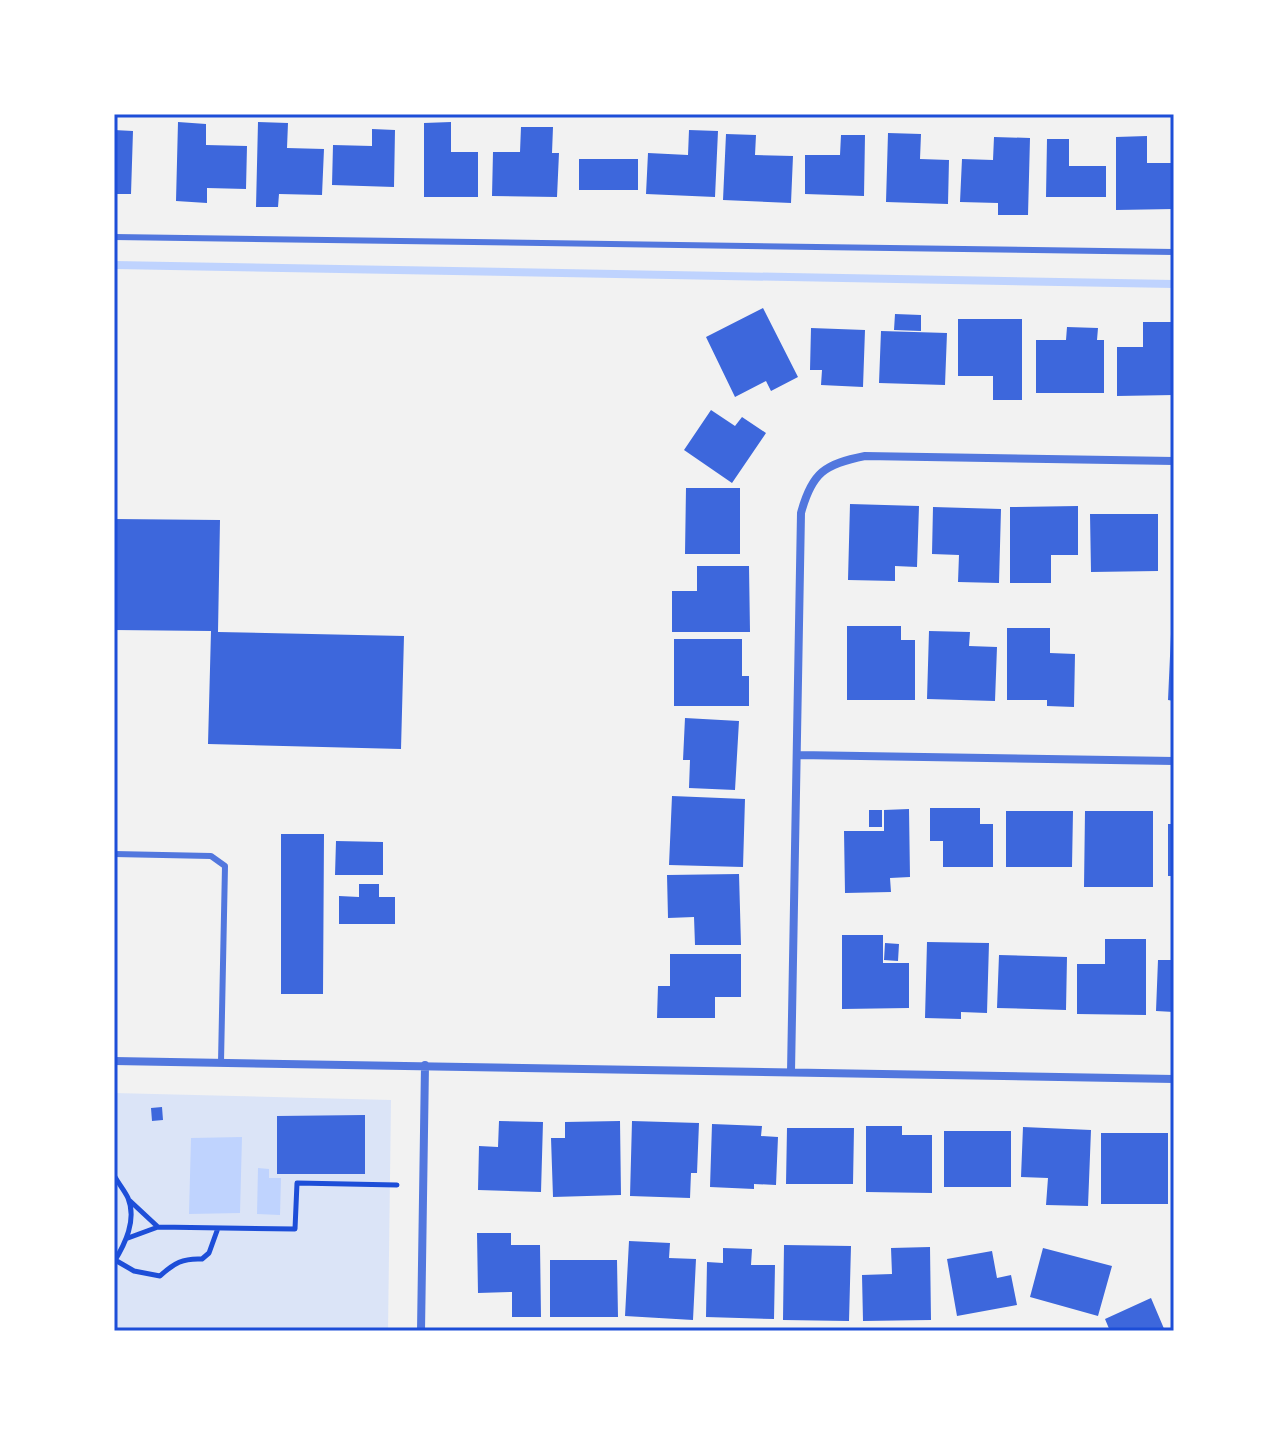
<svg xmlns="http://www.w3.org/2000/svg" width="1288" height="1445" font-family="Merriweather,serif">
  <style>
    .green { fill: #dbe4f7 }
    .water { fill: #bfd3fe }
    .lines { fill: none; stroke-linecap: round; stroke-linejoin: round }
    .stream { stroke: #bfd3fe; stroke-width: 8 }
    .building { fill: #3d67dc }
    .path { stroke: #1d4ed8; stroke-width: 5 }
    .service { stroke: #5277de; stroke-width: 6 }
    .minor { stroke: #5277de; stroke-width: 8 }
    .neatline { fill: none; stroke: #1d4ed8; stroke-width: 3 }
  </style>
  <rect width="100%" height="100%" fill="#f2f2f2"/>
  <path class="green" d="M114 1093 391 1100 388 1331H114Z"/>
  <path class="water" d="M242 1137 240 1213 189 1214 191 1138Z
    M258 1168 269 1169V1178H281L280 1215 257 1214Z"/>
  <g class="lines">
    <path class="stream" d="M114 265 1174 284"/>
  </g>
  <path class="building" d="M178 122 206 124V145L247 146 246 189 207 188V203L176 201Z
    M258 122 288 123 287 148 324 149 322 195 279 194 278 207H256Z
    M451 122V152H478V197H424V123Z
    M521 127H553L552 153H559L557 197 492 196 493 152H520Z
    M372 129 395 130 394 187 332 185 333 145 372 146Z
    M114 130 133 131 131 194H114Z
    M689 130 718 131 715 197 646 194 648 153 688 155Z
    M888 133 921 134 920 159 949 160 948 204 886 202Z
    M726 134 756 135 755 155 793 156 791 203 723 200Z
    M841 135H865L864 196 805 194V155H840Z
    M1147 136V163H1174V209L1116 210V137Z
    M994 137 1030 138 1028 215H998V203L960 202 962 159 993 160Z
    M1047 139H1069V166H1106V197H1046Z
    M579 159H638V190H579Z
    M763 308 798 377 771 391 766 381 735 397 706 337Z
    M895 314 921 315V331L894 330Z
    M958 319H1022V400H993V376H958Z
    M1143 322H1174V395L1117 396V347H1143Z
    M1067 327 1098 328 1097 340H1104V393H1036V340H1066Z
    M811 328 865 330 863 387 821 385 822 370H810Z
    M881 331 947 333 945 385 879 383Z
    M711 410 735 426 742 417 766 433 732 483 684 450Z
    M686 488H740V554H685Z
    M850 504 919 506 917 567 895 566V581L848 580Z
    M1078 506V555H1051V583H1010V507Z
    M933 507 1001 509 999 583 958 582 959 555 932 554Z
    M1090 514H1158V571L1091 572Z
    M114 519 220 520 218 632 404 636 401 749 208 744 211 631 114 630Z
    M697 566H749L750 632H672V591H697Z
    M847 626H901V640H915V700H847Z
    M1007 628H1050V653L1075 654 1074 707 1047 706V700H1007Z
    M929 631 970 632 969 646 997 647 995 701 927 699Z
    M1171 634H1174V701L1168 700Z
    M674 639H742V676H749V706H674Z
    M685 718 739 721 735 790 689 788 690 760H683Z
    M672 796 745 799 743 867 669 865Z
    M930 808H980V824H993V867H943V841H930Z
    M909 809 910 877 890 878 891 892 845 893 844 831H884V810Z
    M869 810H882V827H869Z
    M1006 811H1073L1072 867H1006Z
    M1085 811H1153V887H1084Z
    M1168 824H1174V876H1168Z
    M281 834H324L323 994H281Z
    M336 841 383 842V875H335Z
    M739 874 741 945H695L694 917 668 918 667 875Z
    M359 884H379V897H395V924H339V896L359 897Z
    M842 935H883V963H909V1008L842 1009Z
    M1105 939H1146V1015L1077 1014V964H1105Z
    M927 942 989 943 987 1013 961 1012V1019L925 1018Z
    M885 943 899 944 898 961 884 960Z
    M670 954H741V997H715V1018H657L658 986H670Z
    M999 955 1067 957 1066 1010 997 1008Z
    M1158 960H1174V1012L1156 1011Z
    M162 1107 163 1120 152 1121 151 1108Z
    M365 1115V1174H277V1116Z
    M499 1121 543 1122 541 1192 478 1190 479 1146 498 1147Z
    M620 1121 621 1195 553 1197 551 1138H565V1122Z
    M632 1121 699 1123 697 1173H691L690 1198 630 1196Z
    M712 1124 762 1126 761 1136 778 1137 776 1185 754 1184V1189L710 1187Z
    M866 1126H902V1135H932V1193L866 1192Z
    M1023 1127 1091 1130 1088 1206 1046 1205 1048 1178 1021 1177Z
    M787 1128H854L853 1184H786Z
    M944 1131H1011V1187H944Z
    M1101 1133H1168V1204H1101Z
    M477 1233H511V1245H540L541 1317H512V1292L478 1293Z
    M629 1241 670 1243 669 1258 696 1259 693 1320 625 1316Z
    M784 1245 851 1246 849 1321 783 1320Z
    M930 1247 931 1320 863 1321 862 1275 892 1274 891 1248Z
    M723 1248 752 1249 751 1265H775L774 1319 706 1317 707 1262 723 1263Z
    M1043 1248 1112 1266 1098 1316 1030 1297Z
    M992 1251 997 1278 1011 1275 1017 1305 957 1316 947 1259Z
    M550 1260H617L618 1317H550Z
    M1151 1298 1165 1331H1110L1105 1319Z"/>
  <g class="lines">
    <path class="path" d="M114 1175C118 1183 125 1191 128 1198 137 1220 125 1244 114 1262
      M129 1200 158 1227
      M128 1238 158 1227 295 1229 297 1183 397 1185
      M115 1260 134 1271 160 1276C174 1263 183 1258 202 1259L209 1253 218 1228"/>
    <path class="service" d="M114 237 1174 252
      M114 854 211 856 225 866 221 1062"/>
    <path class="minor" d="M798 755 1174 761
      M114 1061 1174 1079
      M791 1072 801 513C812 472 825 464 865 456L1174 461
      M421 1331 425 1065"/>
  </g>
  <rect width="1288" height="1445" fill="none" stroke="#ffffff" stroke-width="232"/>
  <rect x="116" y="116" width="1056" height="1213" class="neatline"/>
</svg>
